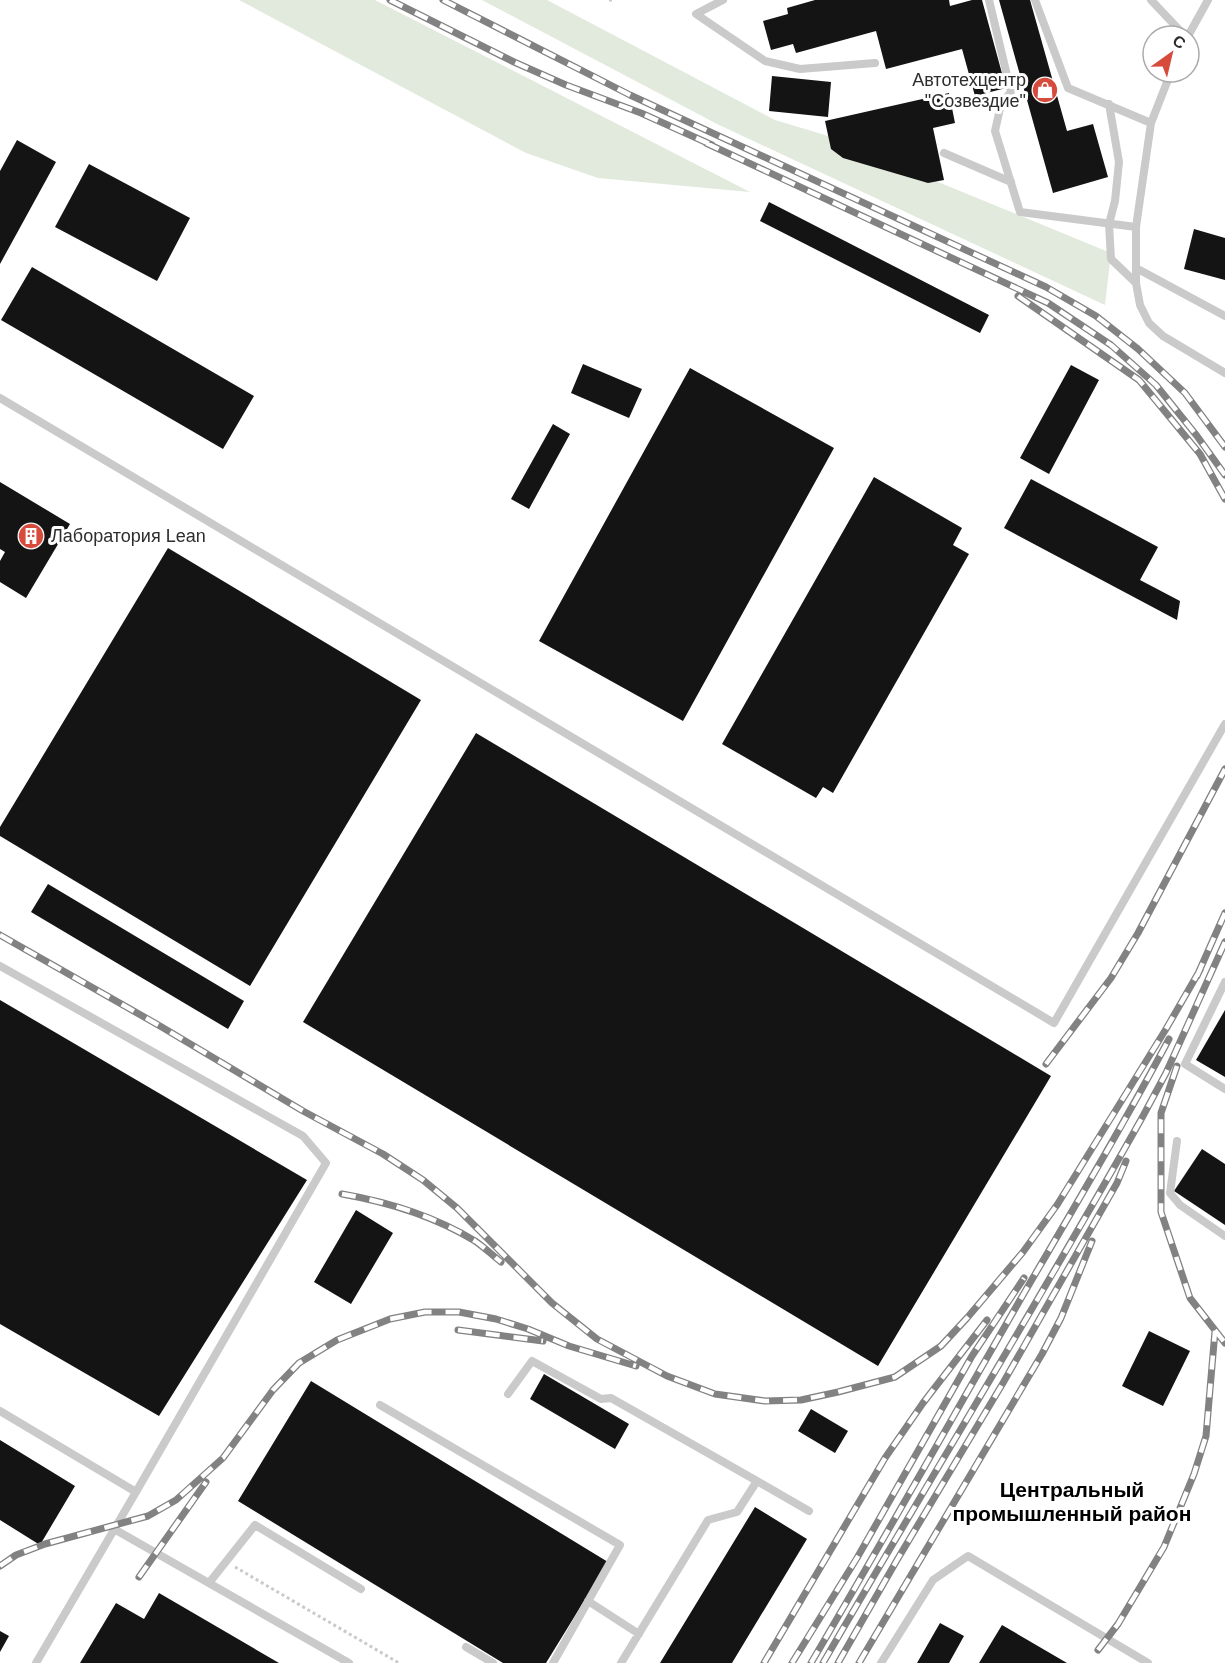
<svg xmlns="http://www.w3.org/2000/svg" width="1225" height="1663" font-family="Helvetica,sans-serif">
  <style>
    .green { fill: #e1eadc }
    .building { fill: #141414 }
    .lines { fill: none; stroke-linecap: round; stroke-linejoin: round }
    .path { stroke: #cacaca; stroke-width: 3; stroke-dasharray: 3 3; stroke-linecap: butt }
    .lane { stroke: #cacaca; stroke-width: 8 }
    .rail-casing { stroke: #828282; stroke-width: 7 }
    .rail { stroke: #fff; stroke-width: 4.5; stroke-dasharray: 14; stroke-linecap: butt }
    .labels { text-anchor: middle; stroke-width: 6; stroke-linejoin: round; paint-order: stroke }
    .poi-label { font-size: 18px; fill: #2d2d2d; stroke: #fff; text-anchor: end }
    .quarter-label { font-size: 21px; font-weight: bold; fill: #000; stroke: #fff }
  </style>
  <rect width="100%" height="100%" fill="#fff"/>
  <path class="green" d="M239 0H375L750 192 598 178 526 153Z
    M482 0H547L775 120 918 163 916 173 1111 253 1105 305 719 125Z"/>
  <path class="building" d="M815 0H949L950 6 972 0H982L1006 88 975 96 962 49 886 69 876 31 796 53 793 44 771 50 763 21 788 14 787 8Z
    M999 0H1030L1067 131 1093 124 1108 177 1053 193Z
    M772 76 831 82 828 117 769 111Z
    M949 93 955 123 933 128 944 180 928 183 843 158 831 149 825 121Z
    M17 140 56 162 0 264V171Z
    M89 164 190 218 157 281 55 227Z
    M769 202 989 315 980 333 760 221Z
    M1194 229 1225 238V280L1184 269Z
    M32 267 254 396 223 449 1 320Z
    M583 364 642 389 629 418 571 393Z
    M1071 365 1099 380 1049 474 1020 458Z
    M690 368 834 448 683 721 539 641Z
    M553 424 570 434 529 509 511 499Z
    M874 477 962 528 953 545 969 554 833 793 823 787 816 798 722 744Z
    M1031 479 1158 547 1140 580 1180 601 1177 620 1004 528Z
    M0 482 70 524 26 598 0 582V561L5 552 0 549Z
    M168 548 421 700 250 986 0 836V827Z
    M476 733 1051 1076 878 1366 303 1022Z
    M48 884 244 1001 228 1029 31 912Z
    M0 1000 307 1180 159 1416 0 1324Z
    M1225 1010V1077L1196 1060Z
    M1202 1149 1225 1164V1225L1174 1191Z
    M356 1210 393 1233 351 1304 314 1282Z
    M1149 1331 1190 1351 1163 1406 1122 1386Z
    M544 1374 629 1424 615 1449 530 1399Z
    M311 1381 608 1562 546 1663H503L238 1501Z
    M811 1409 848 1431 835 1453 798 1431Z
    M0 1440 75 1486 40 1545 0 1520Z
    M755 1507 807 1539 732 1663H660Z
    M159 1593 279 1663H80L116 1603 144 1619Z
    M940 1623 964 1636 949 1663H917Z
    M1002 1625 1067 1663H979Z
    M0 1631 9 1636 0 1652Z"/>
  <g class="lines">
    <path class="path" d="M609 0H613
      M235 1567 399 1663"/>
    <path class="lane" d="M723 0 696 14 765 61 800 69 875 63
      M989 0 1011 92 1001 104 995 131 1020 212 1136 227
      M1035 0 1068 88 1151 123
      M1151 0 1185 36
      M1188 36 1208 0
      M1171 72 1151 123 1136 227V283L1140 305 1149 323 1163 336 1225 373
      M1109 104 1119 162 1115 201 1109 224 1111 259 1136 283
      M944 153 1011 182
      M1136 268 1225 316
      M0 398 1054 1023 1225 724
      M0 966 303 1136 326 1163 136 1492
      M1225 982 1185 1064 1225 1089
      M1177 1141 1170 1193 1180 1205 1225 1236
      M508 1394 532 1361 601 1399 611 1398 757 1481
      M380 1405 620 1545 553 1663
      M0 1411 136 1492 36 1663
      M114 1529 349 1663
      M209 1583 255 1525 361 1589
      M588 1601 639 1634
      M466 1647 493 1663
      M621 1663 708 1520 737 1512 757 1481 809 1511
      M881 1663 933 1580 968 1556 1148 1663"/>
    <g class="rail-casing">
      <path id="rail" d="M390 0 514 62 566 85 641 113 712 145
        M443 0 630 95 1046 287 1096 316 1138 349 1185 393 1225 447
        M706 143 1048 303 1111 345 1156 385 1197 436 1225 475
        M1018 296 1139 380 1200 454 1225 499
        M0 935 160 1026 303 1111 383 1154 423 1180 457 1208 552 1303 597 1339 667 1376 715 1394 765 1401 801 1400 838 1392 895 1377 941 1346 967 1318 1023 1252 1057 1205 1166 1029 1200 970
        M1197 976 1225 913
        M1046 1064 1111 978 1138 933 1225 769
        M1177 1066 1161 1113V1212L1190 1298 1225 1343
        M342 1194C388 1202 434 1216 475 1241 484 1247 492 1255 501 1262
        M458 1330 543 1341
        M0 1566 16 1555 45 1544 148 1516 176 1500 223 1458 273 1390 299 1363 337 1340 390 1319 425 1312H459L496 1319 528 1329 569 1346 636 1366
        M139 1577 206 1482
        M1098 1650 1118 1624 1164 1547 1194 1474 1206 1436 1215 1331
        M764 1663 885 1458 923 1403 987 1320
        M792 1663 857 1558 972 1356 1024 1278
        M811 1663C884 1539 955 1413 1027 1288 1075 1206 1124 1124 1169 1039
        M823 1663C929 1480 1040 1300 1143 1116L1166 1073 1225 942
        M838 1663 897 1560 1003 1383 1117 1183 1126 1161
        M859 1663 1042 1354 1061 1318 1092 1241"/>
    </g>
    <use href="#rail" class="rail"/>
  </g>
  <defs>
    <g id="shop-disc" transform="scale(1.35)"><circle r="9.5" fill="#d74b3d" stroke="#fff"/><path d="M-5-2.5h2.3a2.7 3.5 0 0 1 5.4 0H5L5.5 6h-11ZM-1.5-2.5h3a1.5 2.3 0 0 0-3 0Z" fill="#fff"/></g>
    <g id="building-disc" transform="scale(1.35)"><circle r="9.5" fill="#d74b3d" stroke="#fff"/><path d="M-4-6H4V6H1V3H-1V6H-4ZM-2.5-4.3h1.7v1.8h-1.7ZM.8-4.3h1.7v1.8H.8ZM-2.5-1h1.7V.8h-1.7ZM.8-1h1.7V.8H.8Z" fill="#fff"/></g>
  </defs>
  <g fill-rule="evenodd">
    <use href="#shop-disc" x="1045" y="90"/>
    <use href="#building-disc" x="31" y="536"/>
  </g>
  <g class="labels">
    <g class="poi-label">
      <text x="1026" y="86">Автотехцентр<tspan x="1026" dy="21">"Созвездие"</tspan></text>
      <text x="51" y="542" text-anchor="start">Лаборатория Lean</text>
    </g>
    <g class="quarter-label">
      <text x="1072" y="1497">Центральный<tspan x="1072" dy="24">промышленный район</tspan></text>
    </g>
  </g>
  <g transform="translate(1171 54) rotate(34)"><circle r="28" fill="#ffffff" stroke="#ababab" stroke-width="1.5"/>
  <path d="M0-4.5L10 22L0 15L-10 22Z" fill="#d74b3d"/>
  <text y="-9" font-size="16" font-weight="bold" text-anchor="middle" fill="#2d2d2d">С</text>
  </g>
</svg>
